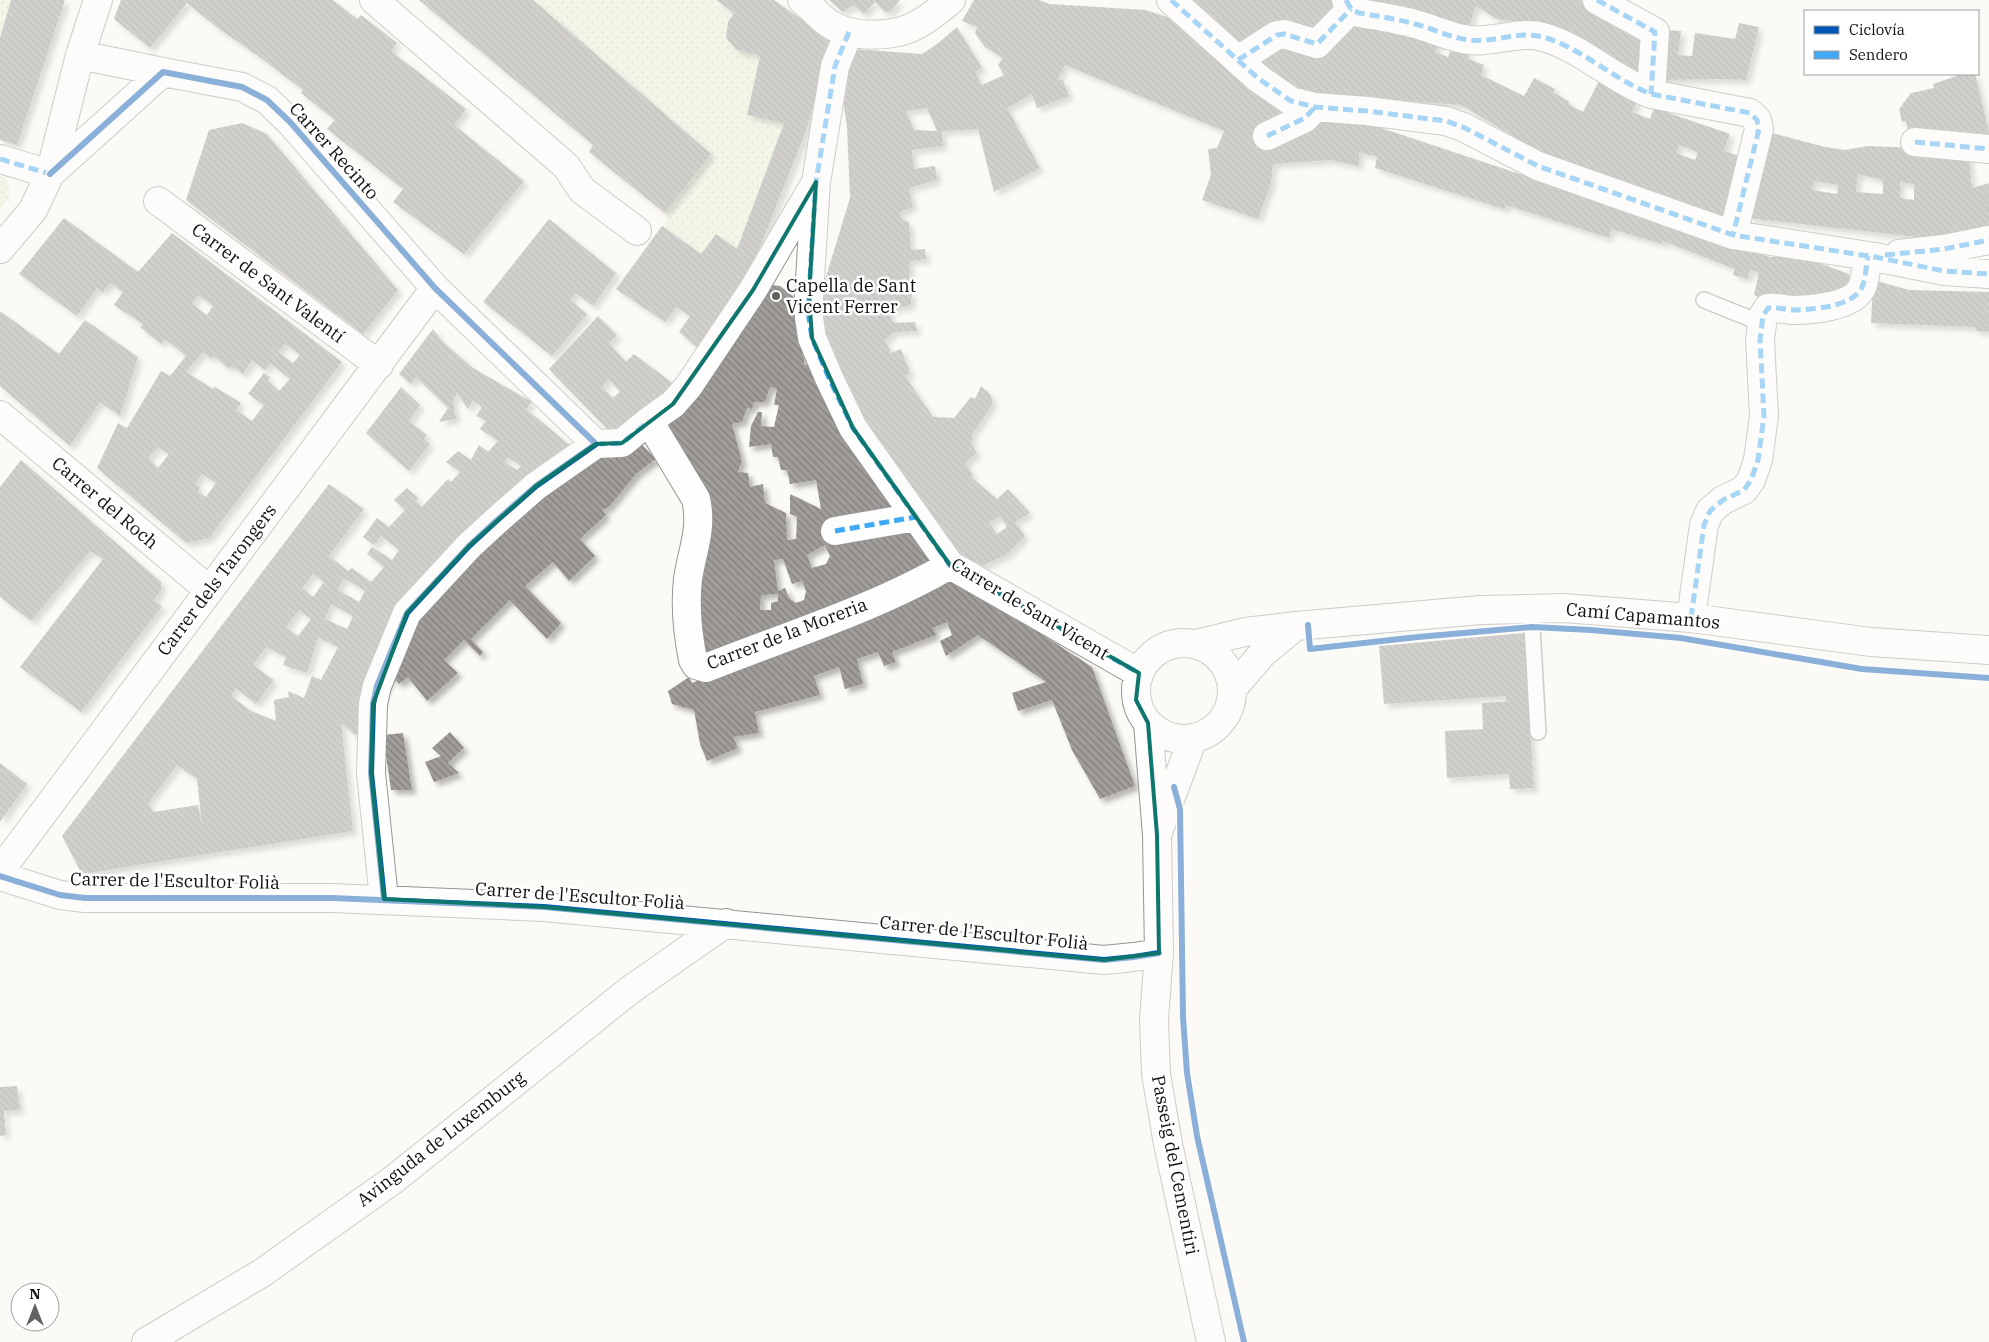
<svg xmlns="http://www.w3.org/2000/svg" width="1989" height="1342" font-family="'IBM Plex Serif',serif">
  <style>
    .grass { fill: url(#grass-dots) }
    .building { fill: url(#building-back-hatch); fill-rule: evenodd; filter: url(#shadow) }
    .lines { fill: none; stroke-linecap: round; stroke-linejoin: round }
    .lane-casing { stroke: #969593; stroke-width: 18 }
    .street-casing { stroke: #969593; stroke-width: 30 }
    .lane { stroke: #fffefe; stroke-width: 15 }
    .street { stroke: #fffefe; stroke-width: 28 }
    .quiet { stroke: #3fa9f5; stroke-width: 5; stroke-dasharray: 10 5; stroke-linecap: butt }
    .cycleway-casing { stroke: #fff; stroke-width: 9 }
    .cycleway { stroke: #0057b8; stroke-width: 6 }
    .marked { fill: none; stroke: #0f766e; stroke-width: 4; stroke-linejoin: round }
    .poi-dot { fill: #636260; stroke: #fff; stroke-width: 2 }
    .labels { text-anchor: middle; stroke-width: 5; stroke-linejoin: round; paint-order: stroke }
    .street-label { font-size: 18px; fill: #101010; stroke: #fff }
    .poi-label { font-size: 18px; fill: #101010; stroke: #fff; text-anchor: start }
  </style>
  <defs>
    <pattern id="grass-dots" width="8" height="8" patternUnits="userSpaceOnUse" patternTransform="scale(1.25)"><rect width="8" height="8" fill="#e8f1d6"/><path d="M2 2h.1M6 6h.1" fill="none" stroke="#c6ceb7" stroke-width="1.8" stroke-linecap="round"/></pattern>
    <pattern id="building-back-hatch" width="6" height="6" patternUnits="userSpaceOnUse" patternTransform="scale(1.25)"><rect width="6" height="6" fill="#a09d9a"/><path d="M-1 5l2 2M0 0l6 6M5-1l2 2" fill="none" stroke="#817f7c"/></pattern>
    <filter id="shadow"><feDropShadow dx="4.5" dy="4.5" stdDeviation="2.5" flood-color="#0004"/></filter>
  </defs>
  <rect width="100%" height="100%" fill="#fcfaf5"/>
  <path class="grass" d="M0 0H11L0 38Z
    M533 0H716V2L734 13 726 38 737 50 760 56 747 114 784 123 737 249 716 234 701 254 662 226 669 217 665 213 570 34 551 15Z
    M0 176 7 178 11 195 0 209Z"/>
  <path class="building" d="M11 0H65L17 145 0 140V38Z
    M121 0H333L357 19 361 15 397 43 391 51 466 109 454 125 524 181 464 254 393 202 403 189 327 129 335 120 301 93 303 90 261 58 218 28 187 3 150 48 114 19Z
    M419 0H533L711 154 665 213 589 152 593 145Z
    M716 0H774L838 45 818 90 807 128 745 285 701 351 679 332 690 316 676 307 665 322 616 289 662 226 701 254 716 234 737 249 784 123 747 115 760 56 737 50 726 38 728 22 734 13Z
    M829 0H900L891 11 885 12 875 2 864 14 853 5 843 12Z
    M974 0H1039L1049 4 1146 10 1176 20 1290 108 1285 121 1263 128 1252 141 1266 143 1328 119 1360 121 1770 257 1797 255 1849 274 1850 288 1809 304 1769 302 1754 295 1759 272 1750 270 1748 279 1733 275 1735 269 1663 241 1662 244 1611 229 1609 238 1506 205 1504 209 1375 168 1377 157 1359 152V166L1330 160 1273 164 1271 183 1258 219 1202 200 1211 175 1208 149 1217 148 1224 131 1065 65 1057 80H1063L1069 96 1037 108 1032 94 1007 108 1040 168 994 192 978 129 942 131 943 146 912 150 914 169 935 166 937 180 909 188 913 207 900 212 902 220 909 222 911 250 925 249 926 259 910 261 909 280 904 278 901 291 912 292 911 305 889 310 893 323 915 322 917 331 894 332 885 340 891 353 901 349 910 373 905 376 933 417 954 418 971 397 975 399 981 386 990 394 993 403 973 433 971 444 977 453 965 463 973 475 971 477 997 499 1008 489 1030 513 1015 522 1025 536 1006 555 973 570 917 503 842 385 834 371 817 306 850 198 847 127 839 71 853 49 922 54 937 44 957 27 982 68 975 72 982 85 1004 75 998 65 1003 58 985 47 975 33 977 27 962 21ZM927 108 937 131 914 130 906 111ZM1000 516 1007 527 997 534 989 523Z
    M1186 0H1339L1314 39 1245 48Z
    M1357 0H1581L1649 39 1645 77 1548 23 1499 20 1476 6 1466 34Z
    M1351 23 1441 38 1435 52 1448 57 1452 47 1470 53 1468 59 1484 65 1481 75 1524 96 1534 78 1555 89 1553 92 1570 102 1568 104 1583 112 1602 75 1637 101 1632 112 1650 119 1654 108 1730 134 1724 151 1743 157 1724 223 1539 152 1461 105 1315 94 1285 86 1251 59ZM1679 145 1698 152 1695 160 1676 153Z
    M1739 23 1759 27 1746 80 1724 79 1659 80 1664 30 1681 31 1678 55 1692 56 1695 33 1735 39Z
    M1962 74H1975L1989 132V142L1909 137 1906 121 1902 122 1899 109 1911 93 1934 88 1933 84Z
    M242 123 267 134 398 290 363 334 186 200 209 130Z
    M1768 132 1825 147 1845 150 1868 146 1968 150 1972 188 1989 183V228L1926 238 1748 218ZM1858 174 1883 180V194L1856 192ZM1814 181 1838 185 1837 194 1812 190ZM1900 182 1914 184V200L1900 198Z
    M64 218 138 272 172 233 342 362 209 538 186 543 97 468 118 423 127 428 161 371 170 376 186 356 165 339 161 344 140 327 143 324 114 305 123 292 110 283 103 292 97 288 77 316 19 274ZM198 295 213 306 207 315 192 304ZM285 344 300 355 293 363 278 352ZM203 352 211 359 214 356 229 369 231 366 243 374 252 360 265 370 270 363 290 379 279 391 268 381 270 377 264 373 248 394 264 405 252 421 236 410 241 403 215 387 213 389 186 372ZM158 447 169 454 158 468 148 458ZM202 474 216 483 206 497 198 492 200 488 195 484Z
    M549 219 616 273 593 306 576 293 570 300 587 314 552 356 483 302Z
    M1873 280 1909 290 1989 292V331H1976L1975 327 1871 323Z
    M771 285 780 286 802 304 804 365H817L907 522 935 566 709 658 699 649V595L707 500 664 426ZM770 387 777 389 774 405H779L774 427 761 426 762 412H758L751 426 749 447 771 444 773 457H778L781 470H787L790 484 816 480 821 509 790 494V514L797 517 796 539 787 540 786 513 765 503 763 484 750 487 748 473 738 472 742 461 732 424 742 422 747 408 752 409 754 402H765ZM825 545 830 556 826 564 812 568 807 555ZM783 559 792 584 802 581 806 591 804 600 796 603 789 598 785 588 778 591 774 560ZM778 594V601L771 603V610H760L761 595Z
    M0 311 59 354 85 320 138 357 120 416 100 402 70 446 0 386Z
    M598 316 617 335 609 343 626 362 634 354 679 388 613 435 549 369ZM609 379 620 392 613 398 602 387Z
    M433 329 443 342 473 368 532 402 526 409 571 446 446 560 364 733 355 735 341 723 353 831 82 874 62 836 329 484 364 509 329 556 348 571 352 568 371 582 384 567 367 554 372 547 392 560 399 550 381 536 374 545 363 537 377 518 389 527 405 510 394 500 407 488 418 498 415 501 422 507 448 479 451 482 460 472 446 462 458 451 471 460 479 445 488 452 498 441 480 429 486 421 476 416 482 407 473 400 468 409 457 393 453 400 456 419 439 422 448 408 416 377 411 384 399 374ZM508 457 521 466 517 470 504 462ZM313 574 324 582 313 597 302 588ZM344 578 365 591 359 602 338 590ZM331 604 353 616 347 629 325 619ZM299 610 311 619 298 636 286 627ZM318 637 338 647 321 680 312 676 304 698 288 691 289 697 274 700 276 721 251 711 231 696 236 688 256 704 274 680 253 665 266 647 286 657 283 665 307 673ZM177 765 197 779 202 826 198 805 153 812 148 803Z
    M401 387 420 405 409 421 427 435 424 440 430 444 409 471 366 433Z
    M640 443 656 459 636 474 609 507 602 510 606 515 580 539 595 556 569 581 553 562 525 586 561 623 547 639 510 600 471 639 483 652 480 656 464 640 444 660 458 673 427 701 408 677 399 684 390 673 415 614 487 539 604 449 610 459Z
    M21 460 161 582V591L154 600 162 606 81 712 20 667 103 559 90 551 31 621 0 597V487Z
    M954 577 1092 667 1135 786 1100 799 1072 750 1052 700 1018 711 1012 693 1046 682 978 635 946 656 940 641 952 635 947 622 933 628 936 635 892 652 896 662 884 666 878 652 857 659 863 684 845 689 839 667 814 676 820 695 755 712 759 733 733 737 738 748 707 761 700 744 694 710 672 704 668 691 689 677 692 683Z
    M1524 633 1534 788 1510 789 1509 774 1447 778 1445 731 1483 729 1482 703 1513 701H1506V696L1384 704 1379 646Z
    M450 732 464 748 448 763 459 773 434 782 425 762 441 756 432 748Z
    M403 733 412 790H391L383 735Z
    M0 763 27 784 0 822Z
    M17 1086 20 1110 4 1111 6 1135 0 1136V1087Z"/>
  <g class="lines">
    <g class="lane-casing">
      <path id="lane" d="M1704 300 1761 323
        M1531 608 1538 732"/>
    </g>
    <g class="street-casing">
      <path id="street" d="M374 0 566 166 582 190 637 231
        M802 0C811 7 819 16 828 23 851 39 897 38 920 23 931 17 941 8 951 0
        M1171 0 1259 79 1291 101 1315 107 1367 111 1446 121 1463 127 1538 166 1733 235 1875 257 1944 271 1989 274
        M1346 0 1351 9 1359 13C1378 16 1397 19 1415 24 1431 28 1447 36 1463 39 1489 45 1517 30 1543 37 1580 47 1614 80 1651 94L1750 113 1757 120 1759 129 1733 235
        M1597 0 1655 32 1651 94
        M849 32 835 66 816 182 809 295V318L812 338 829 378 853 428 950 565 1139 673
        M80 55 163 72
        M1238 60 1277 35 1284 34 1317 44 1351 9
        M1267 136 1305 118 1315 107
        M1915 142 1989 149
        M0 159 50 174
        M50 174 163 72 242 87 267 100 290 122 435 288 596 444
        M816 182 753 290 688 387 673 404 649 421 696 499C703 529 692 551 688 579 685 605 688 635 693 660L696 665 706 668C786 636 877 608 950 565
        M158 201 379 365
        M0 249 33 210 50 174 80 55 98 0
        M1899 254 1944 249 1989 240
        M0 415 209 590
        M596 444 622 443 649 421
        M835 531 916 517
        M1691 618 1704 525 1710 511 1723 500 1744 490 1751 480 1758 460 1764 416 1760 340 1763 316 1768 308C1776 307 1783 309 1791 310 1810 310 1854 307 1862 287 1866 278 1866 266 1868 256
        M1296 626 1481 610 1564 608 1691 618 1871 642 1989 650
        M1136 691a48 48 0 1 1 96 0a48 48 0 1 1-96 0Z
        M1196 644 1245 632 1296 626 1263 653 1233 688
        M1148 723 1157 835 1193 738
        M1157 835 1159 953 1154 1019 1156 1074 1168 1144 1211 1342
        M0 871 435 288
        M0 876 60 895 85 898H332L544 907 1104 960 1134 957 1159 953
        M384 899 371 773 373 704 377 686 407 613 469 546 495 522 536 486 596 444
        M146 1342 262 1273 393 1180 630 990 726 923"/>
    </g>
    <use href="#lane" class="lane"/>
    <use href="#street" class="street"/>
    <path class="quiet" d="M1171 0 1259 79 1291 101 1315 107 1367 111 1446 121 1463 127 1538 166 1733 235 1875 257 1944 271 1989 274
      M1346 0 1351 9 1359 13C1378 16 1397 19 1415 24 1431 28 1447 36 1463 39 1489 45 1517 30 1543 37 1580 47 1614 80 1651 94L1750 113 1757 120 1759 129 1733 235
      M1597 0 1655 32 1651 94
      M849 32 835 66 816 182 809 295V318L812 338 829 378 853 428 950 565 1139 673
      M1238 60 1277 35 1284 34 1317 44 1351 9
      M1267 136 1305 118 1315 107
      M1915 142 1989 149
      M0 159 50 174
      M1885 255 1944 249 1989 240
      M596 444 622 443 649 421
      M835 531 916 517
      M1691 618 1704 525 1710 511 1723 500 1744 490 1751 480 1758 460 1764 416 1760 340 1763 316 1768 308C1776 307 1783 309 1791 310 1810 310 1854 307 1862 287 1866 278 1866 266 1868 256"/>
    <g class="cycleway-casing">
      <path id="cycleway" d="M50 174 163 72 242 87 267 100 290 122 435 288 596 444 536 486 495 522 469 546 407 613 377 686 373 704 371 773 384 899
        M1308 625 1310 649 1418 637 1532 627 1591 630 1681 638 1862 669 1989 678
        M1174 787 1180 809 1183 1017 1187 1073 1197 1136 1244 1342
        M0 876 60 895 85 898H332L544 907 1104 960 1134 957 1159 953"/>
    </g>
    <use href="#cycleway" class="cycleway"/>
  </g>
  <path d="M0 0H1989V1342H0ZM816 182 809 295 812 338 853 428 950 565 1139 673 1136 700 1148 723 1157 835 1159 953 1104 960 544 907 384 899 371 773 373 704 407 613 469 546 536 486 596 444 622 443 673 404 753 290Z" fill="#fcfaf5" fill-opacity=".55" fill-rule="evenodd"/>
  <path class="marked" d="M816 182 809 295 812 338 853 428 950 565 1139 673 1136 700 1148 723 1157 835 1159 953 1104 960 544 907 384 899 371 773 373 704 407 613 469 546 536 486 596 444 622 443 673 404 753 290Z"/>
  <circle class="poi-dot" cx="776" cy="296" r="5"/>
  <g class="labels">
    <g class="street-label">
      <text transform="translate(334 151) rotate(48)" y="6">Carrer Recinto</text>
      <text transform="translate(268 283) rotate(37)" y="6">Carrer de Sant Valentí</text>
      <text transform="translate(105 503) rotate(40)" y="6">Carrer del Roch</text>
      <text transform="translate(217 580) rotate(-53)" y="6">Carrer dels Tarongers</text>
      <text transform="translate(1030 609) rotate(31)" y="6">Carrer de Sant Vicent</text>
      <text transform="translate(1643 616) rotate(5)" y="6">Camí Capamantos</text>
      <text transform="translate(787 634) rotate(-21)" y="6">Carrer de la Moreria</text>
      <text transform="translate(175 881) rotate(1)" y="6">Carrer de l'Escultor Folià</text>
      <text transform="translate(580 896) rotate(4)" y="6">Carrer de l'Escultor Folià</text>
      <text transform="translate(984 933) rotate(6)" y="6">Carrer de l'Escultor Folià</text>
      <text transform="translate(441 1139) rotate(-38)" y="6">Avinguda de Luxemburg</text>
      <text transform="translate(1175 1165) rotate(79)" y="6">Passeig del Cementiri</text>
    </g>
    <g class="poi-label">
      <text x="786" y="292">Capella de Sant<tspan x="786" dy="21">Vicent Ferrer</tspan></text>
    </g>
  </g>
  <rect x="1804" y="10" width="175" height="65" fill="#ffffff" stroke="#9f9f9f"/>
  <rect x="1814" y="26" width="25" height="8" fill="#0057b8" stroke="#9f9f9f"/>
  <text x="1849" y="35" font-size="15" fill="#101010">Ciclovía</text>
  <rect x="1814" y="51" width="25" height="8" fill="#3fa9f5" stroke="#9f9f9f"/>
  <text x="1849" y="60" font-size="15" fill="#101010">Sendero</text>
  <g transform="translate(35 1307)"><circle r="24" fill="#ffffff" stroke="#9f9f9f"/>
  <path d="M0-4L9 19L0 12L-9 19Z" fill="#636260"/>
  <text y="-8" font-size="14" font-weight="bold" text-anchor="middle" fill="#101010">N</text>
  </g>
</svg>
